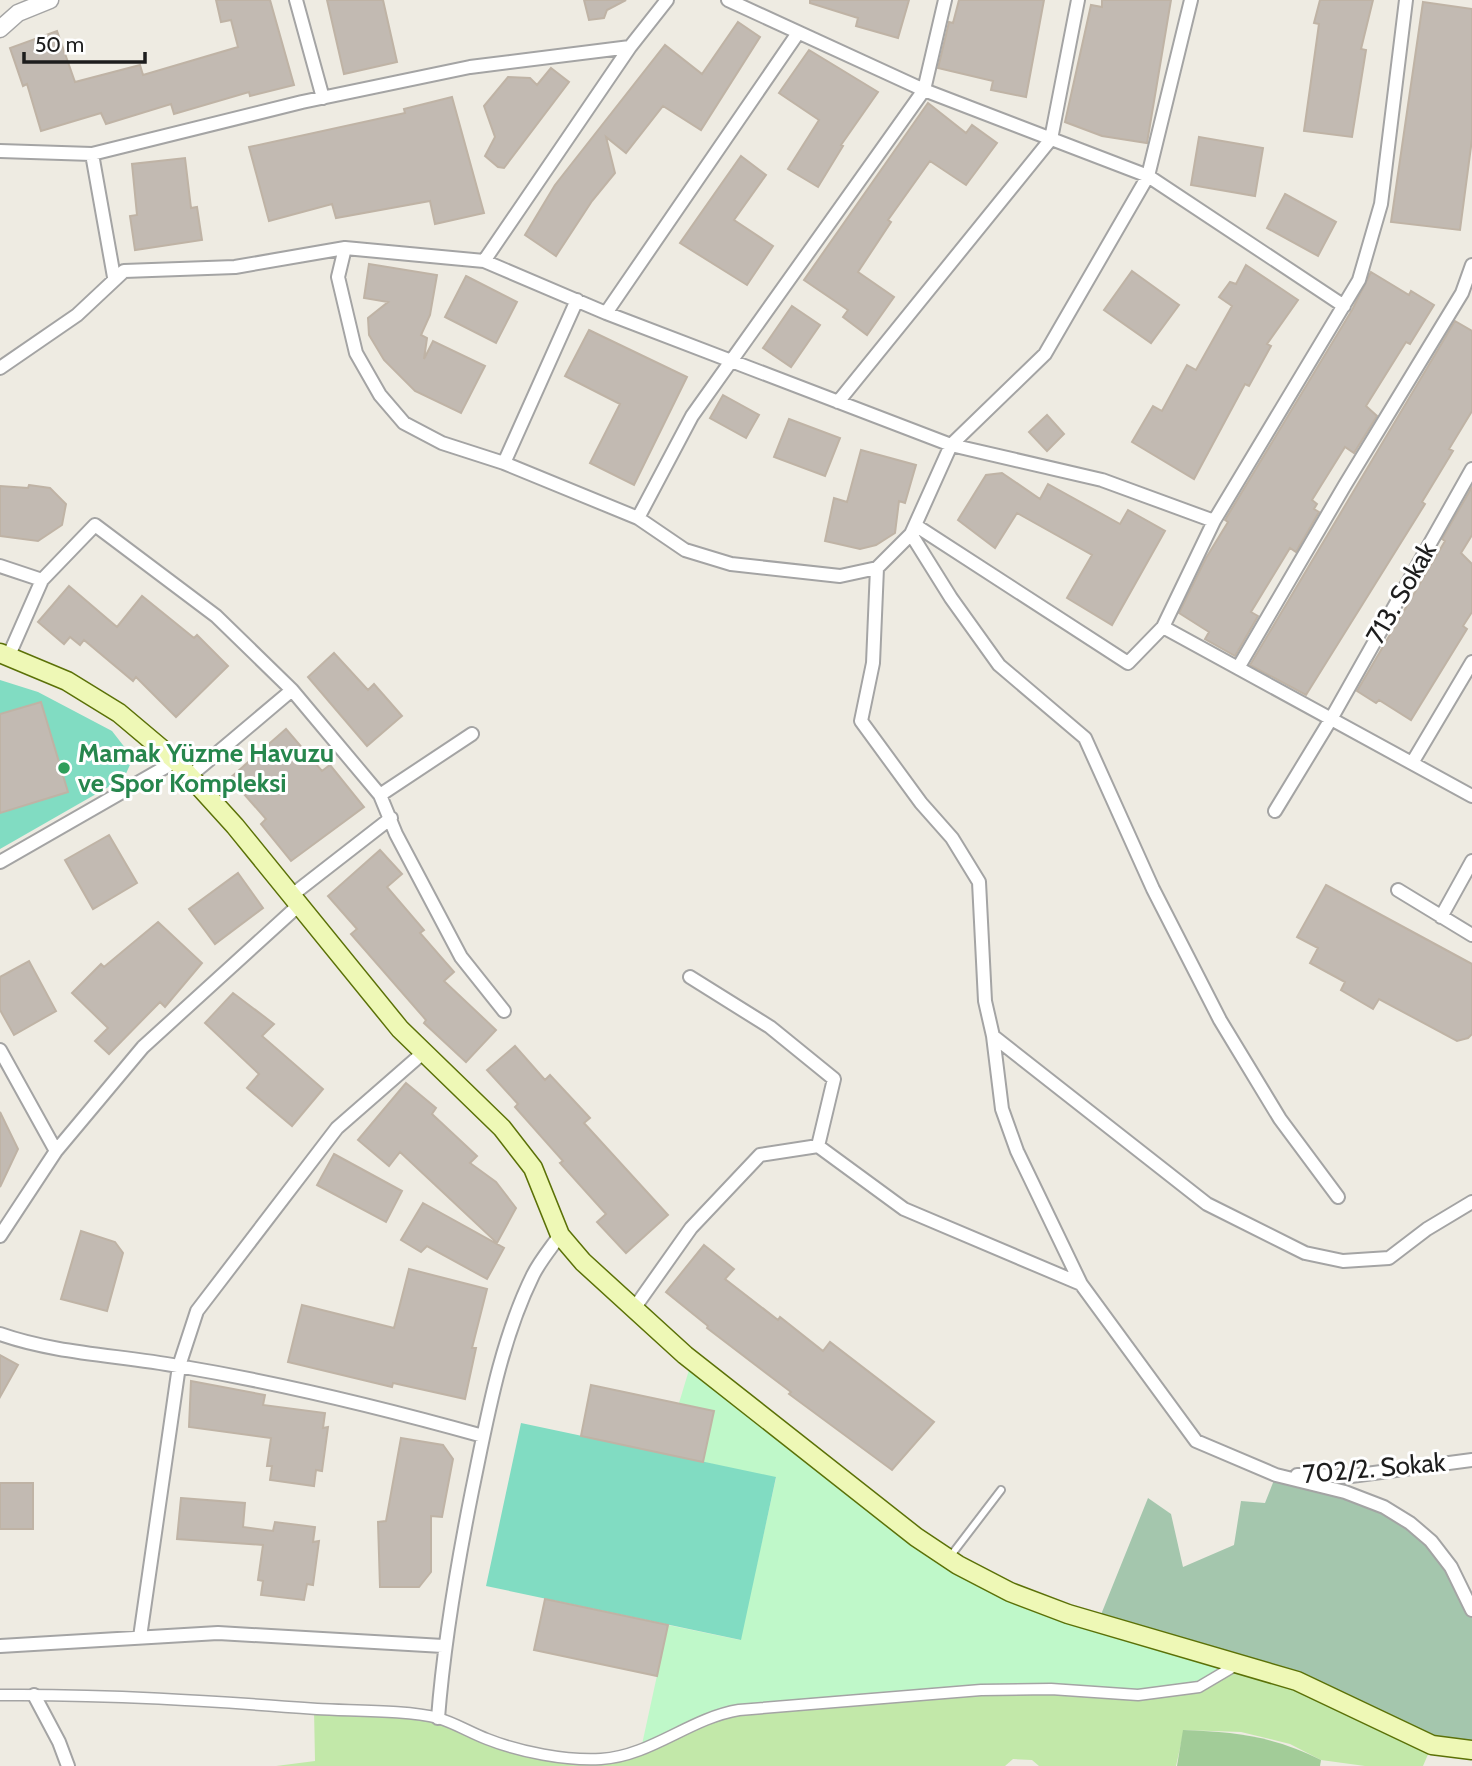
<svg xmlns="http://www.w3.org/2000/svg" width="1472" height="1766" font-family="Cabin,sans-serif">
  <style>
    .grass { fill: #c2e8a9 }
    .forest { fill: #a2cc98 }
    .cemetery { fill: #a4c6ad }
    .park { fill: #bff8c9 }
    .pitch { fill: #81dcc2 }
    .building { fill: #c2bab2; stroke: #bfb3a5; stroke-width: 2 }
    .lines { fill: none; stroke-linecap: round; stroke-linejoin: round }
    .service-casing { stroke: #a4a4a4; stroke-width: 10 }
    .pedestrian-casing { stroke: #a4a4a4; stroke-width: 13 }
    .minor-casing { stroke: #a4a4a4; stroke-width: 16 }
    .tertiary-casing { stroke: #a4a4a4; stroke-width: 19 }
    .secondary-casing { stroke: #5b7107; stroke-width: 21 }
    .service { stroke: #fff; stroke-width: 6 }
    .pedestrian { stroke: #fff; stroke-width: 10 }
    .minor { stroke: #fff; stroke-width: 12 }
    .tertiary { stroke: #fff; stroke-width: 16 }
    .secondary { stroke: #eef8b6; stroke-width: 18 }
    .leisure-dot { fill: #2e9e5b; stroke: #fff; stroke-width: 2.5 }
    .labels { text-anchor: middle; stroke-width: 6; stroke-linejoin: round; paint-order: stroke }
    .street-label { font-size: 26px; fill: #1d1d1d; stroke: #fff }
    .leisure-label { font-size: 26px; font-weight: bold; fill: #27864d; stroke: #fff; text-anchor: start }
  </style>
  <rect width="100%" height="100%" fill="#eeebe2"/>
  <path class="grass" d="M1239 1664 1432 1745 1423 1766H1365L1321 1760 1290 1744 1241 1732 1184 1730 1176 1766H1039L1032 1760 1013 1759 1005 1766H276L315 1761 314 1709 438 1718 488 1740 568 1757 636 1752 718 1714Z"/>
  <path class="forest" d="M1183 1730C1236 1732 1273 1736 1321 1760L1320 1766H1177Z"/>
  <path class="cemetery" d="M1276 1475 1384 1507 1431 1541 1472 1610V1748L1468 1749 1350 1704 1098 1622 1148 1498 1171 1514 1183 1567 1234 1545 1241 1501 1265 1503Z"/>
  <path class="park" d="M692 1360 916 1537 1010 1592 1239 1664 1199 1687 1172 1691 1051 1689 739 1710 641 1749 668 1625 740 1640 776 1478 703 1462 714 1411 679 1403Z"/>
  <path class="pitch" d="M0 680 38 692 112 731 133 758 124 778 0 849Z
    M521 1423 776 1477 741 1640 486 1586Z"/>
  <path class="building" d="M216 0H270L294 85 250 96 249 92 174 114 171 104 106 124 101 113 41 131 27 84 23 86 10 48 57 31 75 82 140 65 143 75 238 47 231 20 221 22Z
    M327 0H383L397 62 344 74Z
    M584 0H626L607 10 604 18 589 20Z
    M810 0H909L898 38 856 26 858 18 810 3Z
    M959 0H1044L1026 97 991 90 993 81 938 68 949 22 953 23Z
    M1102 0H1171L1147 143 1102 136 1065 122 1091 5 1102 7Z
    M1320 0H1373L1361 49 1366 50 1352 137 1304 131 1319 24 1314 23Z
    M1423 2 1472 9V139L1460 230 1391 222Z
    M738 22 760 37 701 130 663 106 626 153 606 137 615 173 592 201 556 256 525 235 555 185 665 45 702 74Z
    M809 50 878 92 841 145 843 146 818 187 788 169 819 120 779 93Z
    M551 68 569 82 504 168 498 167 485 156 495 137 484 106 508 77 530 78 537 85Z
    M452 97 484 213 435 224 430 201 336 218 332 204 269 221 249 147 405 113 404 109Z
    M928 103 966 133 972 125 997 143 966 185 930 161 888 220 891 222 858 272 894 297 867 335 843 317 848 310 804 280Z
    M1199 137 1263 148 1255 196 1191 185Z
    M741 156 766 175 734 220 773 246 747 285 680 243Z
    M185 158 191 208 197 207 202 240 135 250 130 216 137 215 132 164Z
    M1285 194 1336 222 1318 256 1267 228Z
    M369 264 437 275 430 315 421 335 427 338 424 359 433 341 485 366 461 413 415 391 384 360 369 335 368 318 388 302 364 298Z
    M1246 265 1298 300 1267 344 1271 346 1249 386 1245 384 1194 479 1132 442 1153 406 1162 411 1187 365 1196 370 1232 306 1219 297 1230 282 1236 284Z
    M1132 271 1179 305 1151 343 1104 310Z
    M1371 272 1409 295 1411 291 1434 305 1410 344 1406 342 1366 406 1377 416 1354 453 1345 447 1312 500 1317 504 1314 509 1319 512 1296 552 1290 548 1251 612 1258 616 1235 656 1205 639 1209 632 1179 613 1206 558 1228 522 1225 520 1352 310Z
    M466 276 517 302 496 343 445 317Z
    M792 306 820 325 791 367 763 348Z
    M1455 321 1472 331V411L1449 449 1453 451 1422 502 1425 504 1306 695 1250 665Z
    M589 330 687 377 634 485 590 463 620 404 565 376Z
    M723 395 759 415 746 438 710 418Z
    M1047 415 1064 434 1047 451 1029 432Z
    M789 419 840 438 825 476 774 457Z
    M861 450 916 465 905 503 899 501 895 533 876 545 860 549 825 541 834 498 847 502Z
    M1002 473 1040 499 1048 484 1120 524 1128 510 1165 531 1112 625 1067 598 1092 555 1017 513 995 548 958 520 986 475Z
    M29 485 50 488 66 504 62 525 38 541 0 536V486L28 488Z
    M1472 487V535L1461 553 1472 564V612L1463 626 1467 629 1411 720 1379 700 1376 703 1357 691 1445 541 1442 539Z
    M69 586 117 627 142 596 194 638 197 635 228 666 176 717 136 677 133 681 84 640 80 645 70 637 64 644 38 622Z
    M334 653 368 690 374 684 402 716 367 746 308 677Z
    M41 702 68 792 0 813V714Z
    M286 729 322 771 330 765 364 807 291 861 261 824 266 819 230 778Z
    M109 835 137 883 93 909 65 860Z
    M380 850 402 874 387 887 424 930 420 933 454 972 444 981 496 1030 466 1062 424 1023 426 1020 351 934 357 929 328 896Z
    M238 873 263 908 215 944 189 909Z
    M1326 885 1472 964V1034L1468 1038 1457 1041 1379 999 1373 1009 1341 990 1345 982 1310 963 1318 948 1297 937Z
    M158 922 202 963 165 1007 160 1002 109 1054 95 1041 108 1028 72 993 101 964 104 967Z
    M29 961 56 1011 14 1035 0 1010V977Z
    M233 993 274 1024 262 1036 323 1089 292 1126 247 1088 259 1074 205 1023Z
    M515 1046 545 1080 550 1075 590 1118 584 1123 668 1215 626 1253 597 1222 606 1214 560 1163 563 1161 515 1107 518 1104 487 1070Z
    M406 1083 436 1108 432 1114 477 1156 470 1163 496 1182 516 1208 497 1243 400 1152 389 1166 358 1140Z
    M0 1112 18 1149 0 1187Z
    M334 1154 402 1191 386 1222 317 1185Z
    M423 1203 504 1248 487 1279 427 1246 421 1252 401 1240Z
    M81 1231 115 1242 123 1253 107 1311 61 1299Z
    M704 1245 734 1269 725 1279 778 1320 780 1317 823 1351 830 1342 934 1422 892 1470 789 1394 791 1392 707 1328 708 1326 666 1292Z
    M409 1269 487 1289 472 1348H476L465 1399 393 1383 392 1387 288 1362 302 1305 394 1328Z
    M0 1355 18 1365 0 1397Z
    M191 1381 265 1395 263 1405 325 1413 323 1428 328 1427 322 1471 316 1470 314 1486 270 1480 272 1466H267L271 1438 189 1427Z
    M591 1385 714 1411 703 1462 581 1436Z
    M401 1438 443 1445 453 1459 442 1517 431 1516V1572L419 1587H380L378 1522 386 1521Z
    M0 1483H33V1529H0Z
    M181 1498 245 1503 243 1527 273 1531 275 1522 315 1527 313 1542 319 1541 313 1585 307 1584 304 1600 261 1595 263 1581 258 1580 263 1545 177 1539Z
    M545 1599 668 1625 657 1676 534 1650Z"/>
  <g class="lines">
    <g class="service-casing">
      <path id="service" d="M949 1558 1001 1490"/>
    </g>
    <g class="pedestrian-casing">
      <path id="pedestrian" d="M0 1695C106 1694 212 1701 317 1709 351 1711 408 1710 438 1718 455 1723 471 1733 487 1739 520 1752 566 1761 601 1759 651 1756 690 1718 739 1710L981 1690 1051 1689 1138 1695 1199 1687 1238 1664"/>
    </g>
    <g class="minor-casing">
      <path id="minor" d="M296 0 323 98
        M728 0 924 90 1148 176 1344 306
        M1406 0 1381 204 1359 280 1214 521 1163 627 1472 796
        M0 151 92 154 302 102 470 67 630 47
        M92 154 114 277
        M345 248 338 277 356 353 380 395 404 423 442 443 504 463 638 518 685 550 731 564 840 576 877 568 911 534 951 445 1045 354 1148 176 1191 0
        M484 261 630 47 667 0
        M606 313 798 33
        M0 368 77 315 124 271 235 267 345 248 484 261 606 313 951 445 1102 480 1214 521
        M838 402 1051 139 1078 0
        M504 463 577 300
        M638 518 692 416 924 90 945 0
        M915 525 1128 663 1163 627
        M911 534 951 598 999 665 1085 738 1153 889 1220 1020 1280 1119 1338 1197
        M0 566 42 580
        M877 568 873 663 861 721 921 803 952 838 979 882 985 1001 993 1036 1002 1109 1017 1151 1081 1284 1196 1441 1276 1475 1345 1492 1384 1507 1410 1523 1431 1541 1451 1567 1472 1610
        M9 655 42 580 95 525 216 616 292 690 380 795 396 834 461 957 504 1011
        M1238 668 1345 485 1462 293 1472 265
        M1412 763 1472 662
        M190 776 292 690
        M380 795 472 734
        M1275 811 1331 719 1472 469
        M0 862 176 761
        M1398 890 1472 935
        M292 895 391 818
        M1441 917 1472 861
        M690 977 770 1027 834 1079 818 1146
        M993 1036 1207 1204 1305 1253 1343 1261 1389 1258 1427 1229 1472 1202
        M0 1050 56 1151 0 1236
        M56 1151 143 1047 299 905
        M633 1310 691 1228 760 1155 818 1146 904 1209 1081 1284
        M0 1334C57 1354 118 1355 178 1366 280 1383 383 1408 483 1436
        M1297 1475 1351 1476 1472 1460
        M140 1637 179 1366 197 1311 337 1128 424 1052
        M0 1646 218 1633 443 1646
        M34 1695 59 1742 68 1766
        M438 1718C444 1641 457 1566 472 1491 487 1419 500 1342 533 1275 540 1261 551 1248 560 1235"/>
    </g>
    <g class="tertiary-casing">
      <path id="tertiary" d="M0 29 18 13 50 0"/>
    </g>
    <g class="secondary-casing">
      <path id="secondary" d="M0 653 67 681 119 713 176 761 235 826 400 1029 502 1128 533 1168 560 1235 583 1262 685 1355 916 1537 958 1565 1010 1592 1068 1614 1297 1681 1432 1745 1472 1750"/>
    </g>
    <use href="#service" class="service"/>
    <use href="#pedestrian" class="pedestrian"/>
    <use href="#minor" class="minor"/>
    <use href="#tertiary" class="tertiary"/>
    <use href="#secondary" class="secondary"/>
  </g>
  <circle class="leisure-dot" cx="64" cy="768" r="7"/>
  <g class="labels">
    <g class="street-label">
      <text transform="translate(1401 593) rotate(-60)" y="9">713. Sokak</text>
      <text transform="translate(1374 1468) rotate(-5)" y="9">702/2. Sokak</text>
    </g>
    <g class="leisure-label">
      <text x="78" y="762">Mamak Yüzme Havuzu<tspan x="78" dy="30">ve Spor Kompleksi</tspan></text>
    </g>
  </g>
  <path d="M24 52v10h121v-10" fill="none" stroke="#1d1d1d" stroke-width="3.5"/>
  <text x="35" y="52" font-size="21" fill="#1d1d1d" stroke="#ffffff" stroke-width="5" paint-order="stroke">50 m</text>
</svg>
